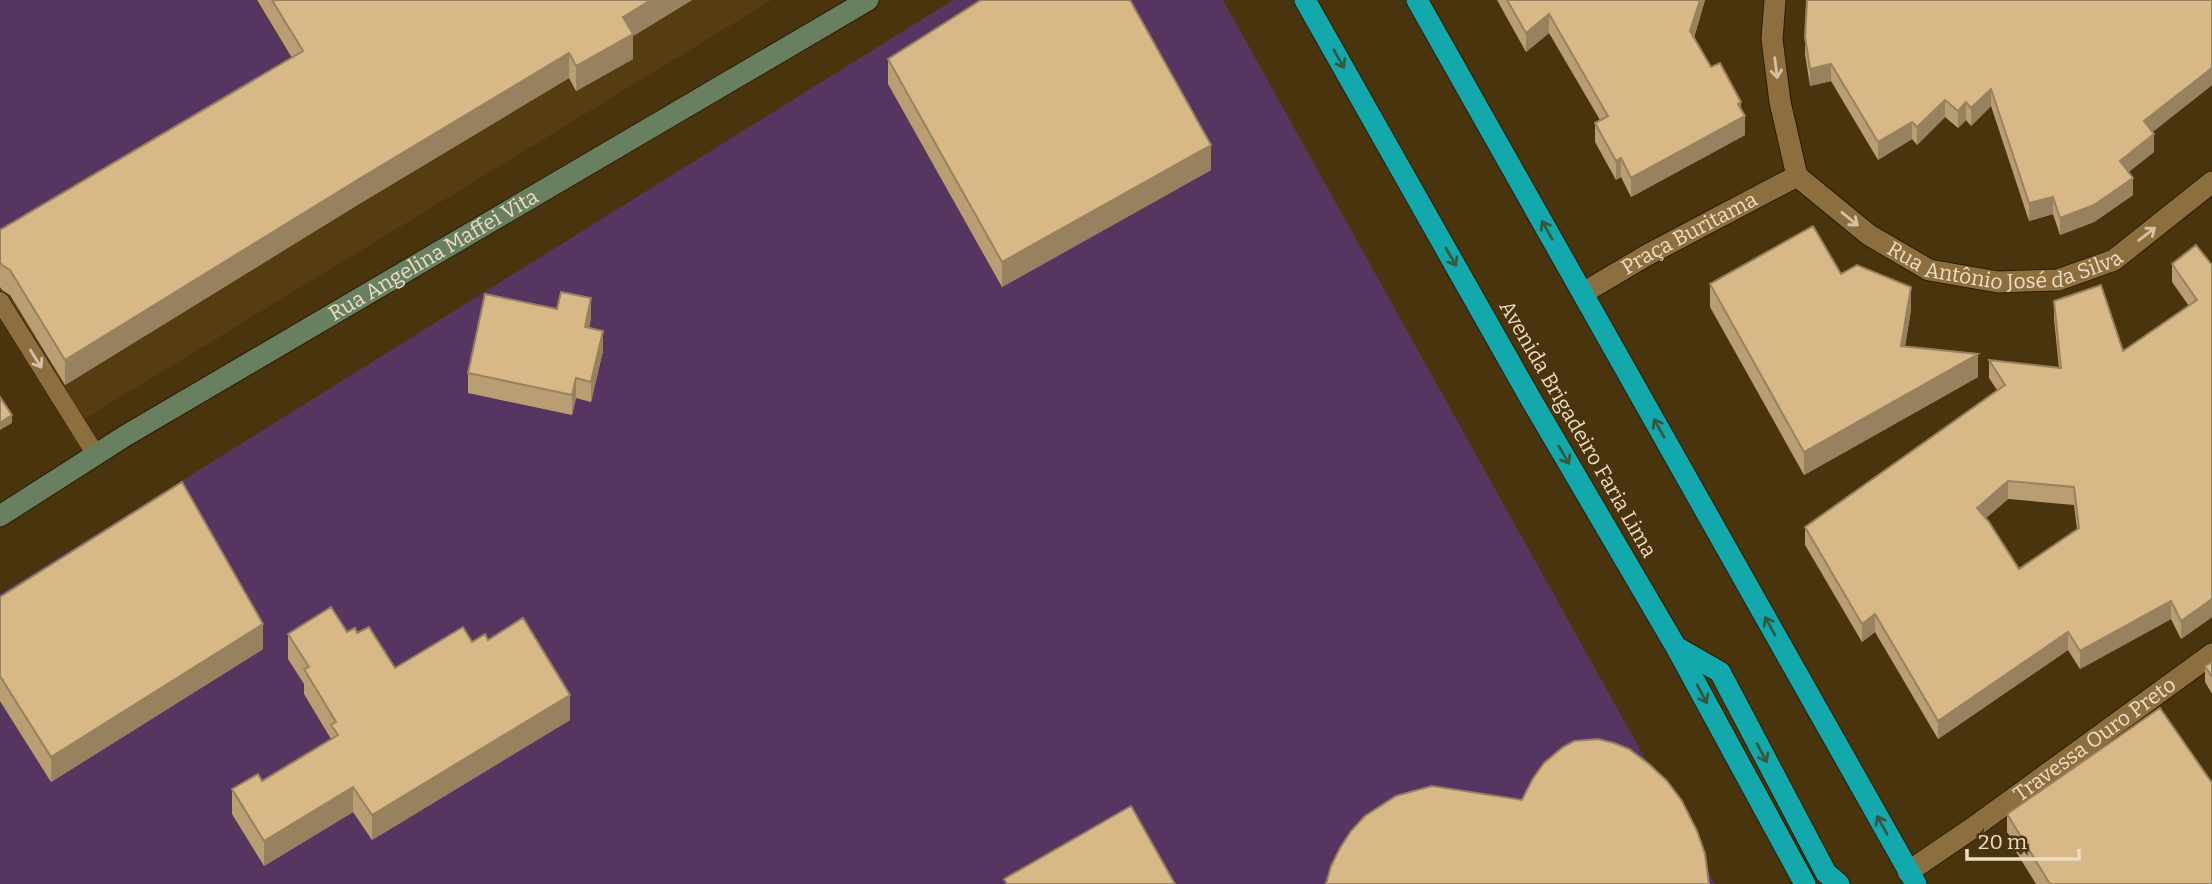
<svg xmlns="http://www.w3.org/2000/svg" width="2212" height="884" font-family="Bitter,serif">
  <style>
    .built { fill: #563d11 }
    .green { fill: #563560 }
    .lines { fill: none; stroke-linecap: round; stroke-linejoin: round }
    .lane-casing { stroke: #2b1d03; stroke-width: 19 }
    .street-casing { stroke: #2b1d03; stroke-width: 23 }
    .secondary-casing { stroke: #2b1d03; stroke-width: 23 }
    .highway-casing { stroke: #2b1d03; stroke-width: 23 }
    .lane { stroke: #8d6f3f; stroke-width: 18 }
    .street { stroke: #8d6f3f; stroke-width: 21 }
    .secondary { stroke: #688060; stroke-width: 21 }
    .highway { stroke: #13a8ac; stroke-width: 21 }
    .wall { fill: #ba9e73; fill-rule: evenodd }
    .shaded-wall { fill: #97815e }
    .building { fill: #d8b886; stroke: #97815e; stroke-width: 2; fill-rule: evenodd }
    .oneway { stroke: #39573d }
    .oneway2 { stroke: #d5c2a3 }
    .labels { text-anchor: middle; stroke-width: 7; stroke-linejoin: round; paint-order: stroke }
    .street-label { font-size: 21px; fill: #edddc4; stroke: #49340e }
  </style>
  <rect width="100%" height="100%" fill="#49340e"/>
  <path class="built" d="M257 0H772L81 421 0 289V252L302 74Z"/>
  <path class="green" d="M0 0H256L302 75 0 252Z
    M953 0H1223L1715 884H0V594Z"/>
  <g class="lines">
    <g class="lane-casing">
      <path id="lane" d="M0 301 96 455"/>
    </g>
    <g class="street-casing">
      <g id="street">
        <path d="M1775 0 1772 39 1780 102 1797 176"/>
        <path id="s1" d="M1797 176 1869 235 1929 270 1998 282 2058 280 2114 260 2212 182"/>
        <path id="s2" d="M1583 293 1649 254 1797 176"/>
        <path id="s3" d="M1908 872 1974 827 2212 654"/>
      </g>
    </g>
    <g class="secondary-casing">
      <g id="secondary">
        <path id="s4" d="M0 516 125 436 868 0"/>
      </g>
    </g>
    <g class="highway-casing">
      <path id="highway" d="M1305 0 1529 396 1676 647 1805 884
        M1417 0 1916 884
        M1678 648 1720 672 1826 873 1839 884"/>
    </g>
    <use href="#lane" class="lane"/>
    <use href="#street" class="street"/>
    <use href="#secondary" class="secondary"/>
    <use href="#highway" class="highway"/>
  </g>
  <path class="wall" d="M257 0H692L633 36V59L576 91 569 78 359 204 65 385 10 295 2 290 0 287V230L292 58Z
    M1497 0H1705L1694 38 1711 67 1741 110 1745 135 1631 197 1621 177 1616 180 1595 142V123L1600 120 1549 33 1526 52Z
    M1806 4 2212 85 2152 132 2154 152 2128 172 2133 195 2094 222 2060 235 2053 214 2029 221 1991 106 1971 126 1966 120 1958 128 1945 117 1917 145 1912 139 1878 160 1831 81 1810 86 1805 54Z
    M888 59 1211 170 1002 287 888 84Z
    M2172 264 2212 265V617L2181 639 2171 619 2080 669 2068 650 1938 739 1875 632 1862 642 1805 545V527L1997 390 1989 378V360L2059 368 2054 319V301L2123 351 2189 306 2172 282ZM2008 499 2074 505 2077 529 2019 569 1986 518Z
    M1841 274 1911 310 1905 346 1978 377 1804 475 1710 307V284Z
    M591 318 589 328 603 351 591 402 576 398 572 415 468 393V373Z
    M0 597 263 649 51 782 0 701Z
    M347 632 357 633 395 668 472 642 488 640 570 720 372 840 353 812 264 866 232 814V789L262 781 331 739 304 694V684L288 659V634Z
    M2212 662V694L2205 682V666Z
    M2007 814 2212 884H2036L2007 837Z"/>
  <path class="shaded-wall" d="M651 0H692L633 36V59L576 91V66L623 17Z
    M1700 0H1705L1690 50V31Z
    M1549 14V33L1526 52V33Z
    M569 53V78L359 204 65 385V360L359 179Z
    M1831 64V81L1810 86V69Z
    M2212 68V85L2144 139V121Z
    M1991 89V106L1971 126V108Z
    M1945 100V117L1917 145V127Z
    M1741 102V118L1745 116V135L1631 197V178Z
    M1966 102V120L1958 128V111Z
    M1912 122V139L1878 160V142Z
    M2154 134V152L2120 179V161Z
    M1211 145V170L1002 287V262Z
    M1621 158V177L1616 180V161Z
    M2133 178V195L2094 222 2060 235V218Z
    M2053 197V214L2029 221V203Z
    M1911 287V310L1901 369V346Z
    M591 298V318L585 347V327Z
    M603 331V351L591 402V382Z
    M1978 354V377L1804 475V452Z
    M576 378V398L572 415V395Z
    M12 415V423L0 430V423Z
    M2008 481V499L1977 526V508Z
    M2212 599V617L2181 639V621Z
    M2171 601V619L2080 669V651Z
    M1875 614V632L1862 642V624Z
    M263 624V649L51 782V757Z
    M2068 632V650L1938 739V721Z
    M570 695V720L372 840V815Z
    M353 787V812L264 866V841Z"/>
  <path class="building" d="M272 0H651L623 17 633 34 576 66 569 53 359 179 65 360 10 270 2 265 0 262V230L303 51Z
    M981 0H1130L1211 145 1002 262 888 59Z
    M1507 0H1700L1690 31 1711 67 1720 63 1741 102 1738 104 1745 116 1631 178 1621 158 1616 161 1595 123 1608 116 1549 14 1526 33Z
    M1807 0H2212V68L2144 121 2154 134 2120 161 2133 178 2094 205 2060 218 2053 197 2029 203 1991 89 1971 108 1966 102 1958 111 1945 100 1917 127 1912 122 1878 142 1831 64 1810 69 1805 37Z
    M1813 226 1841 274 1857 265 1911 287 1901 346 1978 354 1804 452 1710 284Z
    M2196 245 2212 265V599L2181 621 2171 601 2080 651 2068 632 1938 721 1875 614 1862 624 1805 527 2005 385 1989 360 2061 368 2054 301 2101 285 2123 351 2197 300 2172 264ZM2008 481 2074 487 2079 528 2019 569 1989 522 1977 508Z
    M561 292 591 298 585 327 603 331 591 382 576 378 572 395 468 373 485 294 557 309Z
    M0 397 12 415 0 423Z
    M182 482 263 624 51 757 0 676V597Z
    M331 607 347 632 355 628 357 633 369 627 395 668 463 627 472 642 485 634 488 640 523 618 570 695 372 815 353 787 264 841 232 789 258 774 262 781 338 735 331 725 336 722 304 669 309 667 288 634Z
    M2212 662V677L2205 666Z
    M2160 708 2212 783V884H2050L2007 814Z
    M1598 739 1614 743 1629 749 1649 764 1667 781 1682 801 1697 831 1705 854 1709 884H1326L1331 866 1340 848 1351 831 1365 816 1396 796 1432 786 1522 800 1532 780 1544 763 1563 747 1574 741Z
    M1131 806 1175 884H1007L1004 879Z"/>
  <defs><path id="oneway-shaft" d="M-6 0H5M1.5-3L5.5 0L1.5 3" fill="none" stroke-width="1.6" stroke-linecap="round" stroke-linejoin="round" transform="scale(1.75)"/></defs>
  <g class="oneway">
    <use href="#oneway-shaft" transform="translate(1339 59) rotate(61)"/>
    <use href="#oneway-shaft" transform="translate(1547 230) rotate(-119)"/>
    <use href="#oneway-shaft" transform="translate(1451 257) rotate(60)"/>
    <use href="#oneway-shaft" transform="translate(1659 428) rotate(-119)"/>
    <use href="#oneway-shaft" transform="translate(1564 455) rotate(60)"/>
    <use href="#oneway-shaft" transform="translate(1770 626) rotate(-119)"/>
    <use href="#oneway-shaft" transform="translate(1702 694) rotate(62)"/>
    <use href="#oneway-shaft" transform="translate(1762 753) rotate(62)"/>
    <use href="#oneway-shaft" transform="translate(1882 825) rotate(-119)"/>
  </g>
  <g class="oneway2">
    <use href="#oneway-shaft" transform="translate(1776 68) rotate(83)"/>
    <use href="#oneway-shaft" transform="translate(1850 219) rotate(39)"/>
    <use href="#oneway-shaft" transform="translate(2147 234) rotate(-38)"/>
    <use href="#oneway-shaft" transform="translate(36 359) rotate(58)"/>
  </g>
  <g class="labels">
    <g class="street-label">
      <text dy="7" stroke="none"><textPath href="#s2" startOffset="122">Praça Buritama</textPath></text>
      <text dy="7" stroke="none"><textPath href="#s1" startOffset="238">Rua Antônio José da Silva</textPath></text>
      <text dy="7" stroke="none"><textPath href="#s4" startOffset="506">Rua Angelina Maffei Vita</textPath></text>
      <text transform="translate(1578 429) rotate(60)" y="7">Avenida Brigadeiro Faria Lima</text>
      <text dy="7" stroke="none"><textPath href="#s3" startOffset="229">Travessa Ouro Preto</textPath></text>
    </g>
  </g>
  <path d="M1967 849v10h112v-10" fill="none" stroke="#edddc4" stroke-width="3.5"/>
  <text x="1978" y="849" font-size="21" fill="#edddc4" stroke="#49340e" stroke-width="5" paint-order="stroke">20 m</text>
</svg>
